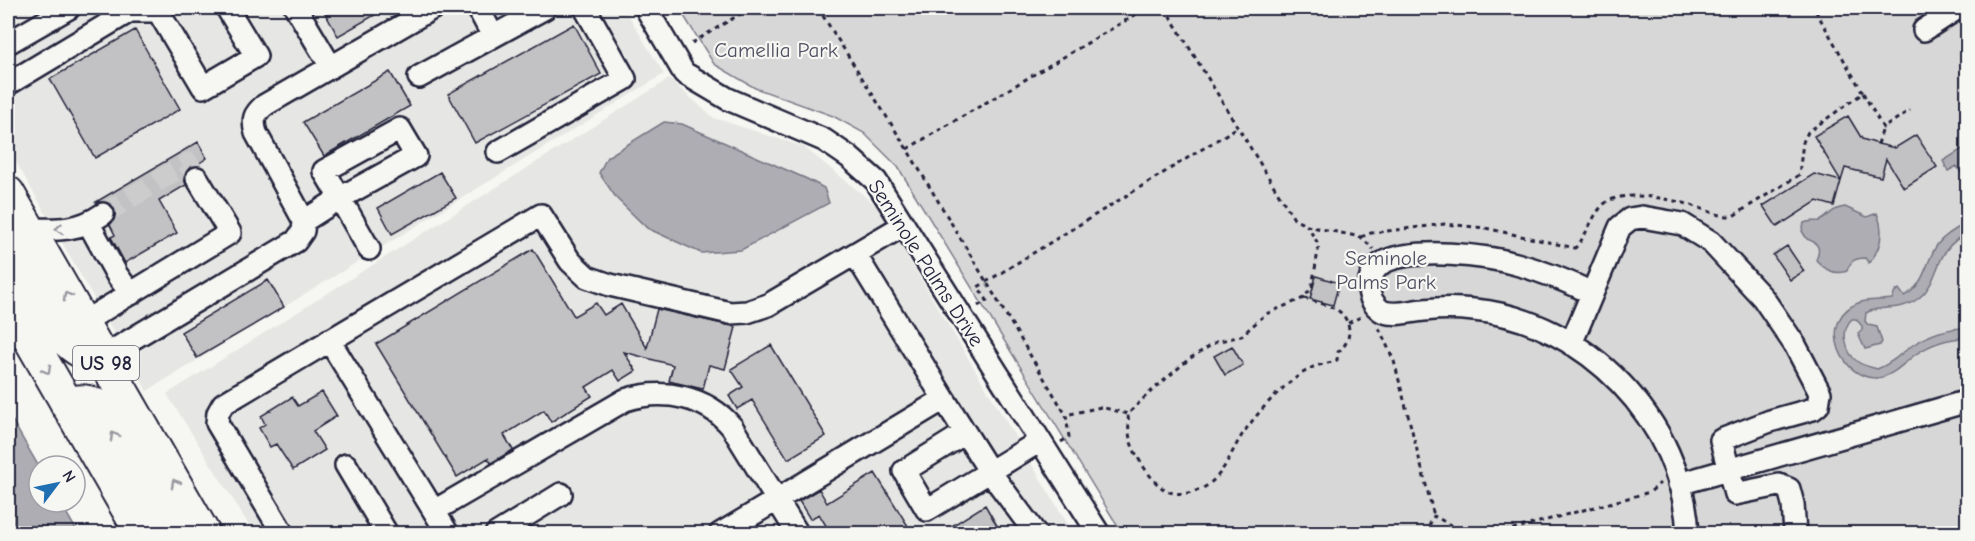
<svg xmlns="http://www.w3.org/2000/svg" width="1975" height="541" font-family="'Comic Neue',sans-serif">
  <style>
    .built { fill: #e6e6e4 }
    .green { fill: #d7d7d7; stroke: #7c7c89; stroke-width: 1.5 }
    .water { fill: #adadb3; stroke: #757583; stroke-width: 1.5 }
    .building { fill: #c2c2c4; stroke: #22223b; stroke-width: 1.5 }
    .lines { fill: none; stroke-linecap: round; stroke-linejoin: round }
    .minor-tunnel { stroke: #cccccd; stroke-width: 21; stroke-dasharray: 21 10; stroke-linecap: butt }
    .minor-casing { stroke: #22223b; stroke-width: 26 }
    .highway-casing { stroke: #22223b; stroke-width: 36 }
    .path { stroke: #22223b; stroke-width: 3; stroke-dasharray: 4.5 4.5; stroke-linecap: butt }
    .minor { stroke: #f6f6f2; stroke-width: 21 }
    .highway { stroke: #f6f6f2; stroke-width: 32 }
    .oneway { stroke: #9797a0 }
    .labels { text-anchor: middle; stroke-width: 4.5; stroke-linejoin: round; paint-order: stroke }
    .shield { fill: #f6f6f2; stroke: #626272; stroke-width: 1.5 }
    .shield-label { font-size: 20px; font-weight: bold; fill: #22223b }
    .park-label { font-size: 21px; fill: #4f4f62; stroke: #f6f6f2 }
    .street-label { font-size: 21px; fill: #22223b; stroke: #f6f6f2 }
  </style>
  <rect width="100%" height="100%" fill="#f6f6f2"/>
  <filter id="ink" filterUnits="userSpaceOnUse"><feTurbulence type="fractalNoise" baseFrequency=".0167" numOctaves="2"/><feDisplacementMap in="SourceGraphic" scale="12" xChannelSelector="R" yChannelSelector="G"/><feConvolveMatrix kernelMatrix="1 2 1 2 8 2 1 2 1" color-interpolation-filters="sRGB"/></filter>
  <g filter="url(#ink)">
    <path class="built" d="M8 8H29L44 34 90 8H624L664 74 147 391 8 148Z
      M669 79 714 118 804 147 877 206 1073 533H254L167 394Z"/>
    <path class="green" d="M679 8H1951L1968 35 1967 533H1122L898 167 864 133 833 116 755 88 714 64Z"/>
    <path class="water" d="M664 122 682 124 807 179 824 188 829 203 741 250 701 253 647 228 617 199 599 173 607 157Z
      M1967 146V183L1957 166 1948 171 1943 161Z
      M1845 207 1867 217 1877 213C1884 231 1882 248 1869 263L1865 258C1855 258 1850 261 1847 271 1834 276 1824 269 1816 260 1821 249 1819 243 1807 239L1802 231 1804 223C1810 220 1813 222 1819 221 1828 219 1829 209 1845 207Z
      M1967 223V233C1932 251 1942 279 1919 298 1900 313 1880 304 1866 313L1865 321 1868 325 1877 327 1882 342 1880 345 1865 349 1858 334 1862 330V326L1856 319H1852C1840 330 1845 353 1858 362 1864 366 1871 367 1877 369 1892 364 1901 353 1913 345 1929 334 1949 328 1967 328V338C1949 338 1931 344 1916 354 1905 362 1892 377 1877 378 1841 379 1820 325 1852 306 1864 298 1879 301 1892 299L1895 292 1899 289 1904 296C1925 286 1925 263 1937 245 1944 235 1957 228 1967 223Z
      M8 413 39 467V502H60L78 533H8Z"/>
    <path class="building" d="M322 8H387L338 36Z
      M574 24 601 74 475 143 448 94Z
      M135 30 180 109 95 158 50 79Z
      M390 72 410 106 324 156 303 122Z
      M1848 116 1862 139 1878 144 1895 148 1916 135 1937 167 1904 188 1886 159 1881 177 1845 168 1841 181 1814 136Z
      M198 142 207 158 198 164 200 166 191 167 186 171 184 178 186 185 159 201 177 233 125 263 111 237 115 235 110 225 114 219V208L108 203 96 202Z
      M440 172 456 198 392 234 378 208Z
      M1814 174 1841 181 1834 206 1817 201 1777 227 1763 206Z
      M1787 246 1804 271 1790 280 1773 255Z
      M533 249 574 316 596 303 604 315 621 304 647 348 657 309 736 327 725 369 709 365 703 389 669 381 673 365 624 352 636 371 620 381 613 370 586 387 592 396 551 422 544 410 504 435 513 450 491 463 488 458 457 477 376 344Z
      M1316 276 1339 283 1333 305 1310 299Z
      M268 280 284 307 197 358 181 332Z
      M771 345 826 436 788 459 752 400 737 409 729 396 743 387 731 369Z
      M1232 346 1243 365 1225 375 1214 356Z
      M322 392 337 416 313 431 325 450 293 470 276 444 270 447 259 428 265 424 261 416 292 397 298 406Z
      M875 473 913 534H831L819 514 810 519 799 501 819 489 827 503Z
      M985 505 1002 534H939Z"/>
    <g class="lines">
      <path class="minor-tunnel" d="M103 214 188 163 197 178"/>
      <g class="minor-casing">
        <path id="minor" d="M164 8 158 11 203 87 256 56 227 8
          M296 8 331 67
          M478 8 493 36
          M646 8 684 73 728 99 824 140 849 157 876 181 1099 534
          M1924 30 1958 8
          M8 43 69 8
          M419 77 545 8
          M8 84 130 11H158
          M400 129 416 156 340 198 324 171Z
          M498 152 625 79 585 8
          M304 221 340 198 369 249
          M89 224 117 275 131 294
          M29 229C57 230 79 231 103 214
          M1592 293C1567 281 1542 271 1516 264 1484 255 1417 248 1386 261 1379 264 1374 270 1371 277 1367 287 1369 298 1376 306 1378 308 1381 311 1384 312 1396 316 1411 311 1424 310 1441 308 1457 308 1474 310 1585 320 1683 421 1688 534
          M82 323 230 233 197 178
          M329 340 448 534
          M1571 344 1620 227 1630 219 1642 217 1682 224 1711 242 1763 298 1795 345 1820 393 1818 405 1813 409 1770 421 1721 440 1735 494 1779 485 1789 489 1793 504 1795 534
          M102 357 296 241 303 231 304 221 256 133C252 119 254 114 265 105L433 8
          M944 399 990 472 1036 534
          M965 433 904 471 927 510 1040 441
          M346 465 387 534
          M1679 484 1968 401
          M434 511 625 400C664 388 706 396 732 427L798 534
          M283 534 217 423 218 413 223 404 541 215 570 261 587 277 610 285 730 313 747 312 768 305 904 225
          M496 534 561 494
          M720 534 944 399 855 254"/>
      </g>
      <g class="highway-casing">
        <path id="highway" d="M8 193 204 534
          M8 242 63 337C75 350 85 355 102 357
          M8 301 142 534
          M67 405C79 400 85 400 96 405L151 500 184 534"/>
      </g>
      <path class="path" d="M818 8 907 149 1066 415
        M1165 8 1294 219 1307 226 1361 237 1373 249
        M692 43 750 8
        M1863 93 1883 128 1910 110
        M1878 144 1883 128
        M907 149 1147 8
        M1361 237 1371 233 1445 224 1485 228 1575 248C1587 236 1591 217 1603 205 1619 188 1673 199 1693 206 1708 210 1718 217 1733 216L1799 175 1803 142 1808 132 1863 93 1814 8
        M1304 298C1313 301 1336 307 1341 313 1353 325 1351 342 1338 352L1337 360C1329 364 1319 364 1311 368 1284 383 1259 410 1242 435 1231 452 1225 472 1209 484 1198 493 1177 497 1165 490 1152 482 1135 456 1131 442 1128 434 1129 423 1128 414L1147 395 1189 359 1216 342 1241 336 1266 314 1304 298 1312 287 1319 245 1307 226
        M978 306 987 300 978 287 1238 127
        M1348 323 1363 316
        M1379 328 1394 361 1434 516
        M1061 442 1069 437 1066 415 1101 407 1128 414
        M1425 534 1434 516 1467 534
        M1495 534 1650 492 1660 483"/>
      <use href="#minor" class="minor"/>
      <use href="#highway" class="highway"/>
    </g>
    <defs><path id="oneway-chevron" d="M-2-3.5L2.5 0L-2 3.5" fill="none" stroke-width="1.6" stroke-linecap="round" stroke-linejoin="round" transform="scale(1.5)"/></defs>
    <g class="oneway">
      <use href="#oneway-chevron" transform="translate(59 229) rotate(175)"/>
      <use href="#oneway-chevron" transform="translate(67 296) rotate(-120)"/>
      <use href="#oneway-chevron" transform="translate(47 370) rotate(60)"/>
      <use href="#oneway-chevron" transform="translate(114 436) rotate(-120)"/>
      <use href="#oneway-chevron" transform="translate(175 483) rotate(-120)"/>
    </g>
  </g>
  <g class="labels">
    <rect class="shield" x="73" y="346" width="66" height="34" rx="4.5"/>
    <g class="shield-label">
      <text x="106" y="370">US 98</text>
    </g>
    <g class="park-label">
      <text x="776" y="57">Camellia Park</text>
      <text x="1386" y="265">Seminole<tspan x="1386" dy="24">Palms Park</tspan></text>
    </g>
    <g class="street-label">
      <text transform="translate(926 263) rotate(57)" y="7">Seminole Palms Drive</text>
    </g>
  </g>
  <rect width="1975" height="541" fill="none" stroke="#f6f6f2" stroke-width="30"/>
  <rect x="15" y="15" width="1945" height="511" fill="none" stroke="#22223b" stroke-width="2" filter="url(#ink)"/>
  <g transform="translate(57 484) rotate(58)"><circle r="28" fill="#f6f6f2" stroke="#a1a1a9" stroke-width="1.5"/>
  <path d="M0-4.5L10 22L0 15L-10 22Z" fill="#1f6fb2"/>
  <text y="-9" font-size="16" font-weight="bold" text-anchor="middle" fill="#22223b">N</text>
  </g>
</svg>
